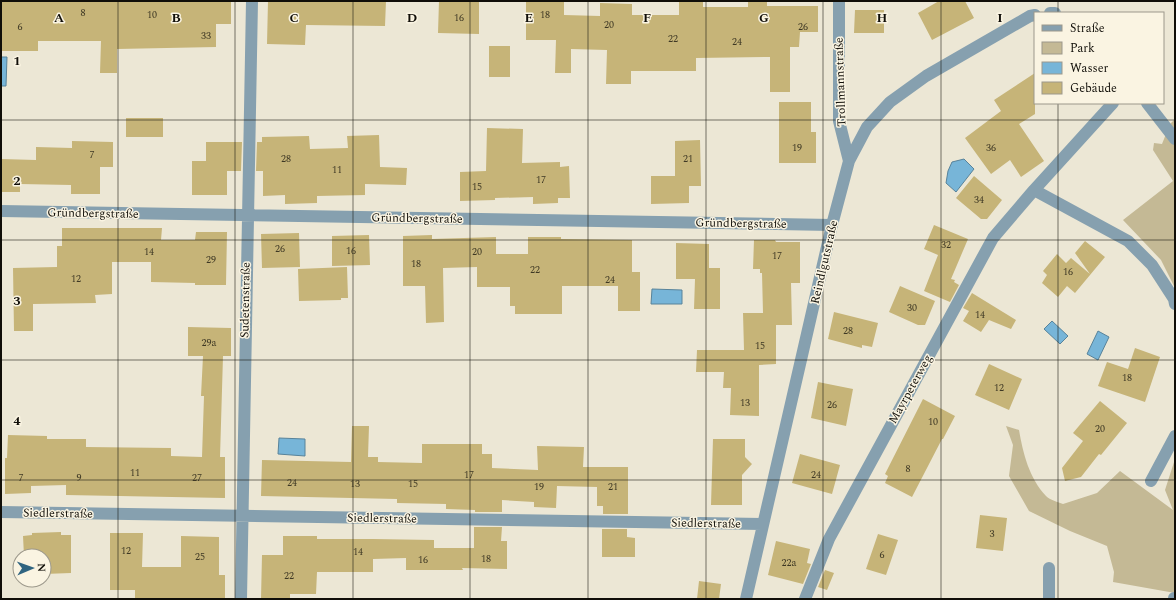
<svg xmlns="http://www.w3.org/2000/svg" width="1176" height="600" font-family="Spectral,serif">
  <style>
    .green { fill: #c4b995 }
    .water { fill: #77b5d8; stroke: #58839a }
    .building { fill: #c6b478 }
    .lines { fill: none; stroke-linecap: round; stroke-linejoin: round }
    .minor { stroke: #86a0af; stroke-width: 12 }
    .grid { fill: none; stroke: #100e08; stroke-width: 1; stroke-opacity: 0.55 }
    .labels { text-anchor: middle; stroke-width: 3; stroke-linejoin: round; paint-order: stroke }
    .number-label { font-size: 10px; fill: #3e3824 }
    .street-label { font-size: 12px; fill: #100e08; stroke: #faf4e2 }
    .grid-label { font-size: 13px; text-anchor: middle; font-weight: bold; fill: #100e08; stroke: #faf4e2; stroke-width: 3; stroke-linejoin: round; paint-order: stroke }
  </style>
  <rect width="100%" height="100%" fill="#ece7d5"/>
  <path class="green" d="M1175 119V288L1161 260 1123 220 1173 181 1153 150 1154 143 1162 144 1170 124Z
    M1006 426 1019 430C1023 453 1029 478 1046 496 1050 500 1058 502 1063 504L1097 493 1120 471 1173 510 1165 490 1175 459V593L1113 582 1114 572 1107 546 1070 531 1029 511 1009 476 1013 445Z"/>
  <path class="water" d="M1 57H7L6 86H1Z
    M964 159 974 169 956 192 946 183 948 171 952 162Z
    M652 289 682 290V304H651Z
    M1052 321 1068 336 1060 344 1044 329Z
    M1098 331 1109 337 1098 360 1087 354Z
    M279 438 305 439V456L278 454Z"/>
  <path class="building" d="M1 1H231V24H216V47L117 49V73H100L101 41H38V51H1Z
    M268 1H386L385 26 306 25 305 45 267 44Z
    M439 1H479V34L438 33Z
    M526 1H564V15L600 16V3L632 4V15H679V1H703V7H748V1H767V6H818V32H800L799 47H790V92H770V57L696 58V71H631V84H606L607 50 571 49V73H555L556 40H526Z
    M939 1H965L974 18 932 40 918 13Z
    M855 10H884V33H854Z
    M489 46H510V77H489Z
    M1035 73V114L1019 124 1044 161 1021 177 1010 160 991 174 965 138 1001 111 994 100Z
    M779 102H811V132H816V163H779Z
    M126 118H163V137H126Z
    M487 128 523 129 522 163 560 162V167L569 166 570 198H558V203L533 204V197L495 198V200L460 201V172L486 171Z
    M379 135 380 167 407 168 406 185 365 184V195L317 196V203L285 204V195L263 196V171H256L257 142H262V137L309 136 310 149 348 148 347 136Z
    M700 140 701 186H689V203L651 204V176H675V141Z
    M72 141 113 142V167H100V194H71V185L20 184V192H1V159L36 160V147L72 148Z
    M206 142H242L241 171H227V195H192V161H206Z
    M974 176 1002 200 987 219H981L956 198Z
    M934 225 968 239 951 279 955 280 954 282 959 285 950 302 924 291 938 255 924 249Z
    M62 228H162L161 240H195L196 232H227L226 285H195V283L151 282V262H112V294L95 295 96 303 33 304V331H14L13 268 57 267V246H62Z
    M299 233 300 267 262 268 261 234Z
    M369 235 370 265 332 266V236Z
    M432 235V239L496 237V254H528V237H561V239L632 240V272H640V311H618V286H562V314H515V306H510V287H477V267L443 268 444 322 426 323 425 286H403V236Z
    M754 240H775L776 242H800V283H791L792 325H776V364L759 365V416L730 415 731 388H723L724 372H696L697 350H744L743 313H763L762 273H760V269H753Z
    M1085 241 1105 257 1075 293 1067 286 1058 297 1042 283 1047 275 1043 271 1057 254 1066 263 1071 258 1090 274 1075 253Z
    M676 243 709 244V268H720V309H694L695 279H676Z
    M347 267 348 298H341V300L299 301 298 269Z
    M900 286 935 301 925 325H918L889 312Z
    M972 293 1016 320 1011 329 989 320 981 332 963 321 969 311 963 308Z
    M834 312 878 323 872 347 862 345V348L828 339Z
    M188 327 231 328V356H223L220 457H225V498L66 495V485L31 486V493L5 494V458H7L8 435 47 436V439H86V447L171 448V456L202 457 204 396H201L203 356H188Z
    M1135 348 1160 357 1145 402 1098 386 1107 362 1128 369Z
    M989 364 1022 379 1009 410 975 395Z
    M818 382 853 389 846 426 811 418Z
    M923 399 955 416 943 439H942L912 497 885 483 888 476 885 474Z
    M1100 401 1127 423 1101 455 1099 454 1081 477 1065 481 1062 468 1083 441 1073 433Z
    M352 426H369L368 457H378V462L422 463V444H482V454H492V468L538 470 537 446 584 447 583 467H628V514H603V506H597V487L557 486 556 508 534 507V502L502 500V512H475V510L446 509V504L397 503V499L261 496 262 460 351 462Z
    M713 439H745V457L752 464 742 475V505H711Z
    M800 454 840 465 832 494 792 483Z
    M980 515 1007 518 1003 551 976 548Z
    M474 527H502L501 541H507V569L462 568 463 570H406V558L373 559V572H317L316 594H290V599H261L262 555H283V536H317V539H373L434 540V548H474Z
    M602 529H627V537L635 538V557H602Z
    M61 532V535H71V573L44 574V556H24L23 536 32 535V533Z
    M110 533H143L142 567H181V536L219 537V575H225V599H135V590H110Z
    M878 534 898 540 886 575 866 569Z
    M776 541 810 549 807 563 811 564 803 584 768 575Z
    M825 570 834 573 827 590 818 587Z
    M699 581 721 584 719 599H697Z"/>
  <g class="lines">
    <path class="minor" d="M839 1V121L849 161
      M1050 13H1055
      M1147 103 1175 139
      M1034 190 1128 241 1152 265 1174 299 1175 304
      M1 211 832 225
      M1151 481 1175 436
      M1 512 762 524
      M1049 568V599
      M1174 598V599
      M241 599 252 1
      M746 599 832 225 849 161 867 127 890 102 926 76 1030 16 1035 15
      M805 599 829 539 993 238 1034 190 1113 103"/>
  </g>
  <path class="grid" d="M118 1V599M235 1V599M353 1V599M470 1V599M588 1V599M706 1V599M823 1V599M941 1V599M1058 1V13M1058 103V599M1 120H1175M1 240H1175M1 360H1175M1 480H1175"/>
  <g class="labels">
    <g class="number-label">
      <text x="83" y="16">8</text>
      <text x="152" y="18">10</text>
      <text x="545" y="18">18</text>
      <text x="459" y="21">16</text>
      <text x="609" y="28">20</text>
      <text x="20" y="30">6</text>
      <text x="803" y="30">26</text>
      <text x="206" y="39">33</text>
      <text x="673" y="42">22</text>
      <text x="737" y="45">24</text>
      <text x="797" y="151">19</text>
      <text x="991" y="151">36</text>
      <text x="92" y="158">7</text>
      <text x="286" y="162">28</text>
      <text x="688" y="162">21</text>
      <text x="337" y="173">11</text>
      <text x="541" y="183">17</text>
      <text x="477" y="190">15</text>
      <text x="979" y="203">34</text>
      <text x="946" y="248">32</text>
      <text x="280" y="252">26</text>
      <text x="351" y="254">16</text>
      <text x="149" y="255">14</text>
      <text x="477" y="255">20</text>
      <text x="777" y="259">17</text>
      <text x="211" y="263">29</text>
      <text x="416" y="267">18</text>
      <text x="535" y="273">22</text>
      <text x="1068" y="275">16</text>
      <text x="76" y="282">12</text>
      <text x="610" y="283">24</text>
      <text x="912" y="311">30</text>
      <text x="980" y="318">14</text>
      <text x="848" y="334">28</text>
      <text x="209" y="346">29a</text>
      <text x="760" y="349">15</text>
      <text x="1127" y="381">18</text>
      <text x="999" y="391">12</text>
      <text x="745" y="406">13</text>
      <text x="832" y="408">26</text>
      <text x="933" y="425">10</text>
      <text x="1100" y="432">20</text>
      <text x="908" y="472">8</text>
      <text x="135" y="476">11</text>
      <text x="469" y="478">17</text>
      <text x="816" y="478">24</text>
      <text x="21" y="481">7</text>
      <text x="79" y="481">9</text>
      <text x="197" y="481">27</text>
      <text x="292" y="486">24</text>
      <text x="355" y="487">13</text>
      <text x="413" y="487">15</text>
      <text x="539" y="490">19</text>
      <text x="613" y="490">21</text>
      <text x="992" y="537">3</text>
      <text x="126" y="554">12</text>
      <text x="358" y="555">14</text>
      <text x="882" y="558">6</text>
      <text x="200" y="560">25</text>
      <text x="486" y="562">18</text>
      <text x="423" y="563">16</text>
      <text x="789" y="566">22a</text>
      <text x="289" y="579">22</text>
    </g>
    <g class="street-label">
      <text transform="translate(840 82) rotate(-92)" y="4">Trollmannstraße</text>
      <text transform="translate(93 213) rotate(1)" y="4">Gründbergstraße</text>
      <text transform="translate(417 218) rotate(1)" y="4">Gründbergstraße</text>
      <text transform="translate(741 223) rotate(1)" y="4">Gründbergstraße</text>
      <text transform="translate(824 262) rotate(-77)" y="4">Reindlgutstraße</text>
      <text transform="translate(245 300) rotate(-89)" y="4">Sudetenstraße</text>
      <text transform="translate(910 389) rotate(-61)" y="4">Mayrpeterweg</text>
      <text transform="translate(58 513) rotate(1)" y="4">Siedlerstraße</text>
      <text transform="translate(382 518) rotate(1)" y="4">Siedlerstraße</text>
      <text transform="translate(706 523) rotate(1)" y="4">Siedlerstraße</text>
    </g>
  </g>
  <g class="grid-label">
    <text x="59" y="22">A</text>
    <text x="176" y="22">B</text>
    <text x="294" y="22">C</text>
    <text x="412" y="22">D</text>
    <text x="529" y="22">E</text>
    <text x="647" y="22">F</text>
    <text x="764" y="22">G</text>
    <text x="882" y="22">H</text>
    <text x="1000" y="22">I</text>
    <text x="17" y="65">1</text>
    <text x="17" y="185">2</text>
    <text x="17" y="305">3</text>
    <text x="17" y="425">4</text>
  </g>
  <rect width="1176" height="600" fill="none" stroke="#100e08" stroke-width="4"/>
  <rect x="1034" y="12" width="130" height="92" fill="#faf4e2" stroke="#9c988b"/>
  <rect x="1042" y="25" width="20" height="6" fill="#86a0af" stroke="#9c988b"/>
  <text x="1070" y="32" font-size="12" fill="#100e08">Straße</text>
  <rect x="1042" y="42" width="20" height="12" fill="#c4b995" stroke="#9c988b"/>
  <text x="1070" y="52" font-size="12" fill="#100e08">Park</text>
  <rect x="1042" y="62" width="20" height="12" fill="#77b5d8" stroke="#9c988b"/>
  <text x="1070" y="72" font-size="12" fill="#100e08">Wasser</text>
  <rect x="1042" y="82" width="20" height="12" fill="#c6b478" stroke="#9c988b"/>
  <text x="1070" y="92" font-size="12" fill="#100e08">Gebäude</text>
  <g transform="translate(32 568) rotate(88)"><circle r="19" fill="#faf4e2" stroke="#9c988b"/>
  <path d="M0-3L7 15L0 10L-7 15Z" fill="#306480"/>
  <text y="-6" font-size="11" font-weight="bold" text-anchor="middle" fill="#100e08">N</text>
  </g>
</svg>
